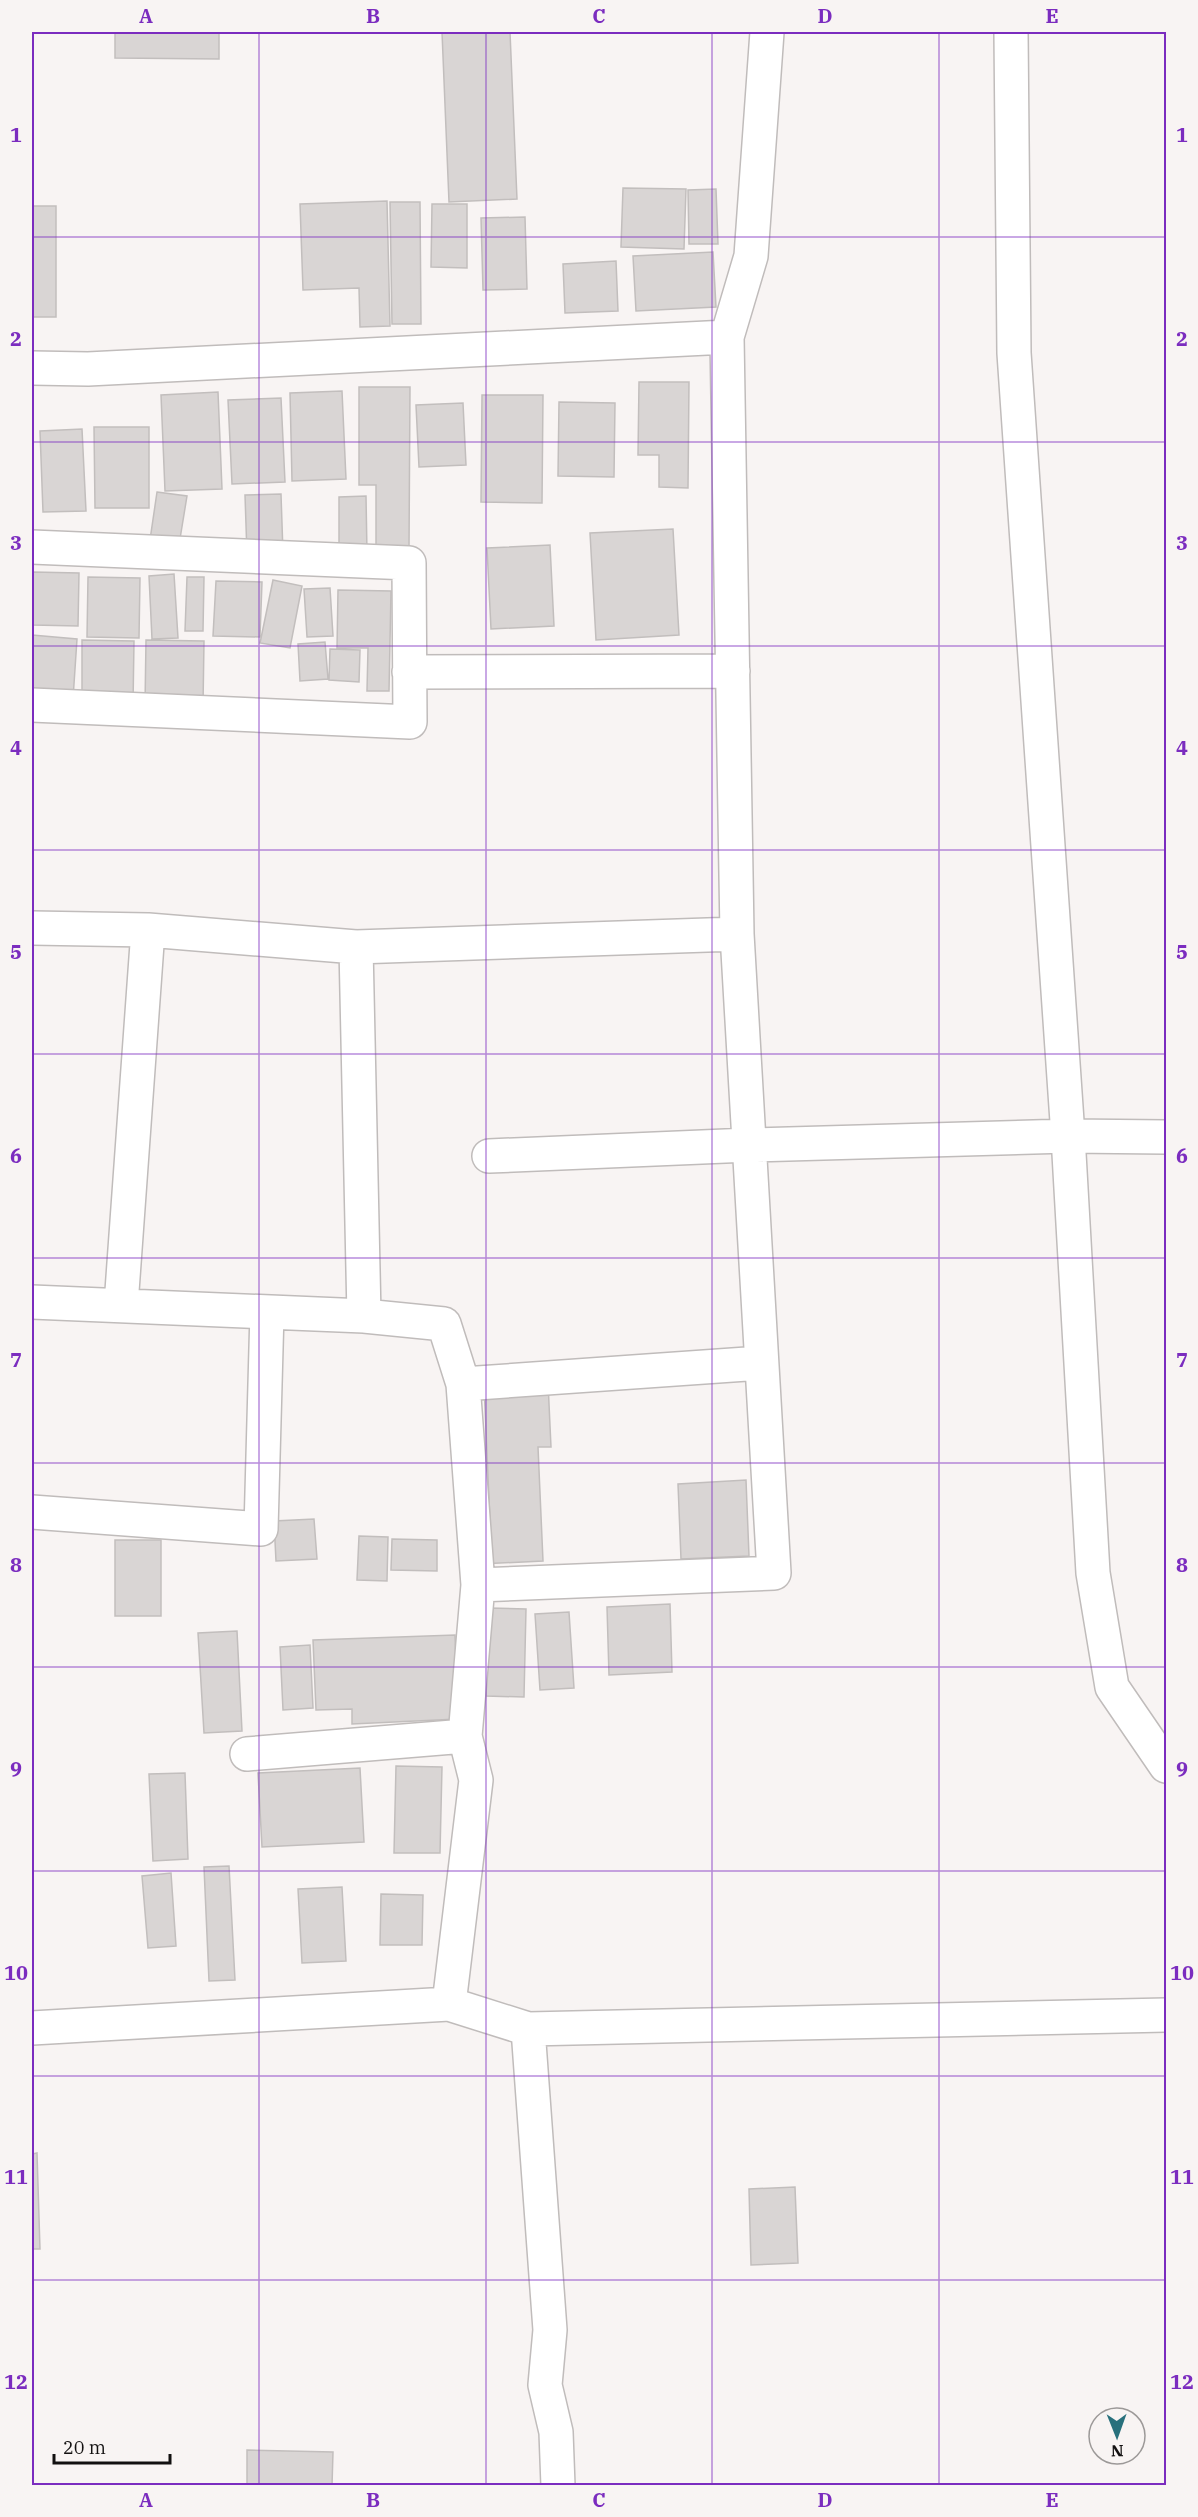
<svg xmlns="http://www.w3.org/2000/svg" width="1198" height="2517" font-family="'IBM Plex Serif',serif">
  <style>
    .building { fill: #d9d5d4; stroke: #c2bebd; stroke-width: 1.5 }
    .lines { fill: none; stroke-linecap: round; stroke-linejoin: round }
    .minor-casing { stroke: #c0bcbb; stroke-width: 36 }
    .minor { stroke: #fff; stroke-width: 33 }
    .grid { fill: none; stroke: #7b2cbf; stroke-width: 1.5; stroke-opacity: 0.55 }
    .neatline { fill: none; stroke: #7b2cbf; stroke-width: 2 }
    .grid-label { font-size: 20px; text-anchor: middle; font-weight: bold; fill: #7b2cbf }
  </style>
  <rect width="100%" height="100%" fill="#f8f4f3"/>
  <path class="building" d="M115 32H219V59L115 58Z
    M442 32H510L517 199 449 202Z
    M623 188 686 189 684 249 621 247Z
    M716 189 718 244H689L688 190Z
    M387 201 390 326 360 327 359 288 303 290 300 204Z
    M390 202H420L421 324H392Z
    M432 204H467V268L431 267Z
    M32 206H56V317H32Z
    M525 217 527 289 483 290 481 218Z
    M713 252 716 307 636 311 633 256Z
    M616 261 618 311 565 313 563 264Z
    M639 382H689L688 488 659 487V455H638Z
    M359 387H410L409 550 376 549V485H359Z
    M342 391 346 479 292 481 290 393Z
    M218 392 222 489 165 491 161 395Z
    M482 395H543L542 503 481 502Z
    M281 398 285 482 232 484 228 400Z
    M559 402 615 403 614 477 558 476Z
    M463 403 466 465 419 467 416 405Z
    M94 427H149V508H95Z
    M82 429 86 511 43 512 40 431Z
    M157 492 187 496 179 545 150 540Z
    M281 494 283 553 247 555 245 495Z
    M366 496 367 553 339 552V497Z
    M673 529 679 635 596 640 590 533Z
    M550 545 554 626 491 629 487 548Z
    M33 572 79 573 78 626 33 625Z
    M174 574 178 638 152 639 149 576Z
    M88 577 140 578 139 638 87 637Z
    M187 577H204L203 631H185Z
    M273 580 302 586 290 648 260 643Z
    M216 581 262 582 260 637 213 636Z
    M330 588 333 636 307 637 304 589Z
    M338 590 391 591 389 691H367L368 648H337Z
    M32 635 77 639 73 699 32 696Z
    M82 640 134 641 133 705 82 704Z
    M146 640 204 641 203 706 145 705Z
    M325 642 328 679 300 681 298 644Z
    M330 649 360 650 359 682 329 680Z
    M548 1382 551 1447H538L543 1561 480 1564 478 1522H490L484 1385Z
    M746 1480 749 1556 681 1559 678 1484Z
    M314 1519 317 1559 276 1561 274 1521Z
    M359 1536 388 1537 387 1581 357 1580Z
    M392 1539 437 1540V1571L391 1570Z
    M115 1540H161V1616H115Z
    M670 1604 672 1672 609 1675 607 1607Z
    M489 1608 526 1609 524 1697 486 1696Z
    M569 1612 574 1688 540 1690 535 1614Z
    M237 1631 242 1731 204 1733 198 1633Z
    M455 1635 458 1719 352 1724V1709L316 1710 313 1640Z
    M310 1645 313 1708 283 1710 280 1647Z
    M396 1766 442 1767 440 1853H394Z
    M360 1768 364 1842 262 1847 258 1773Z
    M185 1773 188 1859 153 1861 149 1774Z
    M229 1866 235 1980 209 1981 204 1867Z
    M171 1873 176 1946 148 1948 142 1876Z
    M342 1887 346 1961 302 1963 298 1889Z
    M381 1894 423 1895 422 1945H380Z
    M37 2153 40 2249H32V2154Z
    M795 2187 798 2263 751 2265 749 2189Z
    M247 2450 333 2452 332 2486H247Z"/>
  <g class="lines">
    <g class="minor-casing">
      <path id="minor" d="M32 368 88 369 727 337
        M32 547 409 563 410 722 32 705
        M409 672 733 671
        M32 928 148 930 356 947 737 934 727 337 751 256 767 32
        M1166 1137 1068 1136 1093 1573 1112 1687 1166 1766
        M489 1156 749 1145 1068 1136 1014 353 1011 32
        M32 1302 364 1316 356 947
        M121 1305 148 930
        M364 1316 444 1324 463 1384 761 1363
        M463 1384 478 1585 774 1573 737 934
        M32 1512 261 1529 267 1312
        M247 1754 465 1736
        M449 2004 476 1780 465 1736 478 1585
        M32 2028 449 2004 528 2029 1166 2015
        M528 2029 550 2330 545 2385 556 2432 558 2486"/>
    </g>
    <use href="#minor" class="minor"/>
  </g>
  <path class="grid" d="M259 32V2486M486 32V2486M712 32V2486M939 32V2486M32 237H1166M32 442H1166M32 646H1166M32 850H1166M32 1054H1166M32 1258H1166M32 1463H1166M32 1667H1166M32 1871H1166M32 2076H1166M32 2280H1166"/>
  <rect width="1198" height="2517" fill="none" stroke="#f8f4f3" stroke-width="66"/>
  <g transform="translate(1117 2436) rotate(179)"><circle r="28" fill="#f8f4f3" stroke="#9c9998" stroke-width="1.5"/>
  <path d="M0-4.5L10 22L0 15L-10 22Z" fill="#28707c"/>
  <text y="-9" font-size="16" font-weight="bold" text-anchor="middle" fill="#121010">N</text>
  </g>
  <path d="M54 2454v9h116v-9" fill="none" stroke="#121010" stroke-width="3"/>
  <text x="63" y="2454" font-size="18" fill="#121010" stroke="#f8f4f3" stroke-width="4.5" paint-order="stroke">20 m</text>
  <rect x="33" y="33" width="1132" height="2451" class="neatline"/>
  <g class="grid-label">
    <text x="146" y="23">A</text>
    <text x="373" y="23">B</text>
    <text x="599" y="23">C</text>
    <text x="825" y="23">D</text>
    <text x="1052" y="23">E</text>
    <text x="16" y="142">1</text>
    <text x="1182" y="142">1</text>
    <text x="16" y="346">2</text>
    <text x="1182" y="346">2</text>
    <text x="16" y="550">3</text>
    <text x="1182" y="550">3</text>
    <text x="16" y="755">4</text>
    <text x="1182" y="755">4</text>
    <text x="16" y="959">5</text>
    <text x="1182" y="959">5</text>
    <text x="16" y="1163">6</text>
    <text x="1182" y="1163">6</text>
    <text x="16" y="1367">7</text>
    <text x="1182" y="1367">7</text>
    <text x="16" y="1572">8</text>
    <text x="1182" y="1572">8</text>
    <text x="16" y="1776">9</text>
    <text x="1182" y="1776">9</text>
    <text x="16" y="1980">10</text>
    <text x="1182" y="1980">10</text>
    <text x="16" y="2184">11</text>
    <text x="1182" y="2184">11</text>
    <text x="16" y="2389">12</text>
    <text x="1182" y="2389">12</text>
    <text x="146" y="2507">A</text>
    <text x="373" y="2507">B</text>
    <text x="599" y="2507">C</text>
    <text x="825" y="2507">D</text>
    <text x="1052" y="2507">E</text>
  </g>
</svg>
